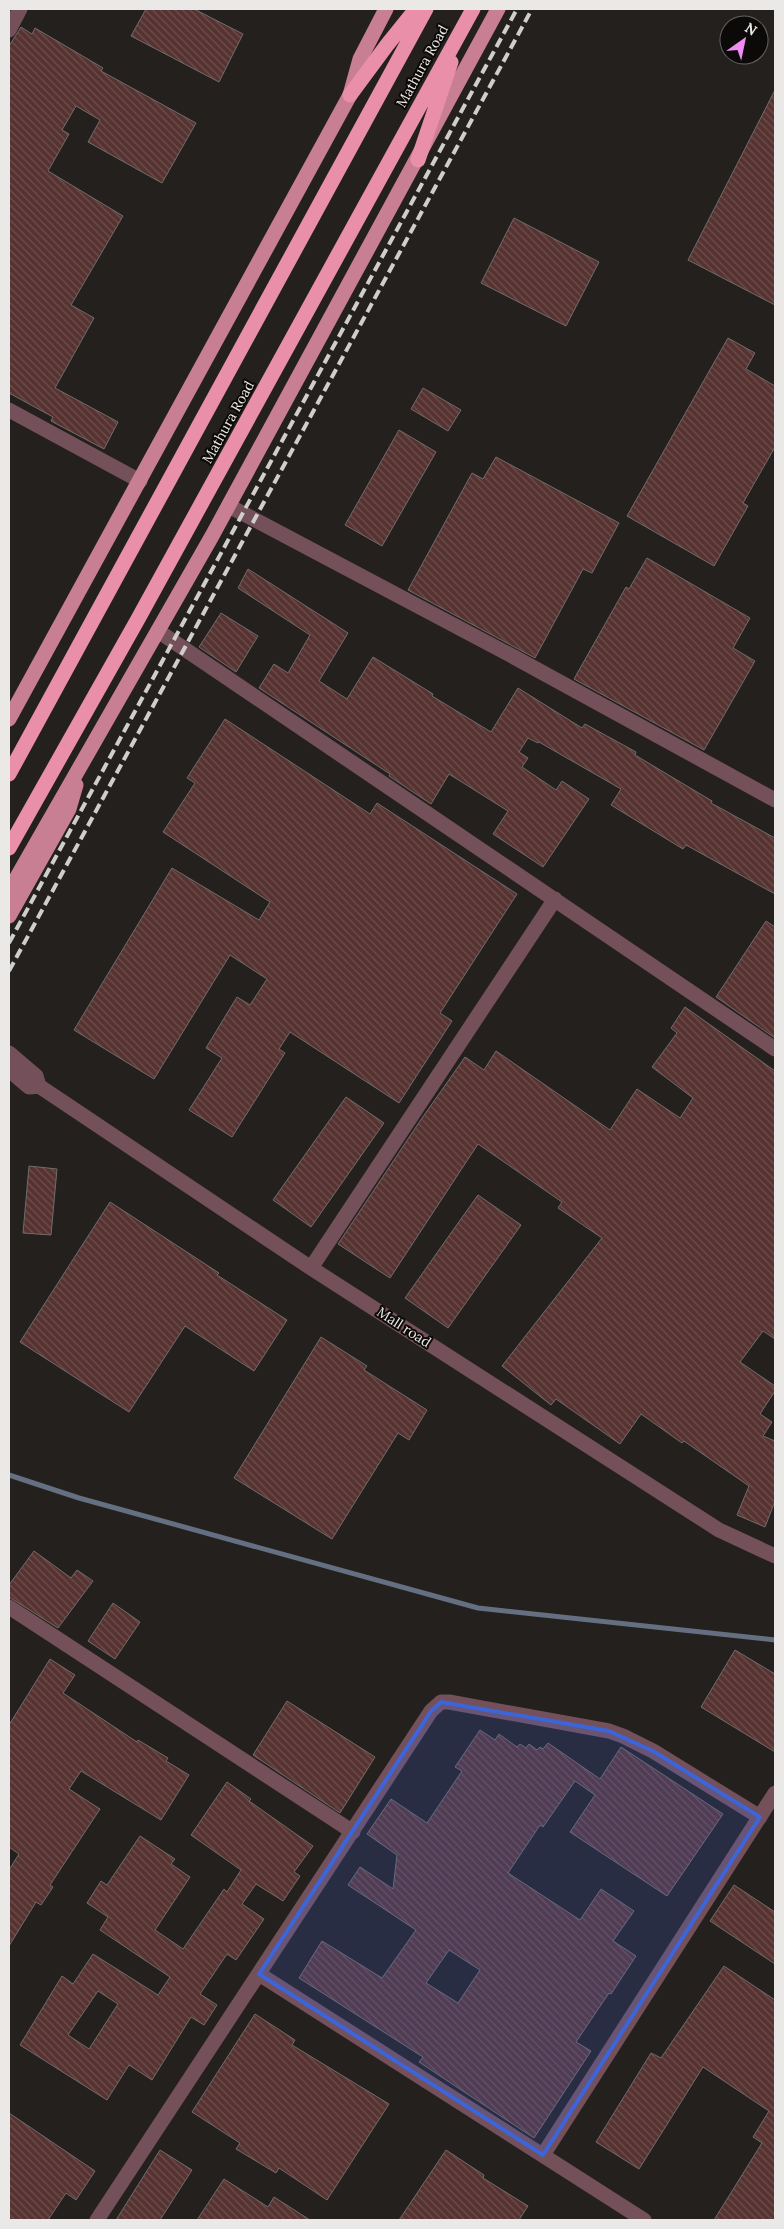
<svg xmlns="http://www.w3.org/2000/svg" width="784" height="2229" font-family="Lora,serif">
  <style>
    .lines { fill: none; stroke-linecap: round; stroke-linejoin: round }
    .stream { stroke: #656f82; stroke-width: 5 }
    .building { fill: url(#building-back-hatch); stroke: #716c6b; fill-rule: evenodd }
    .minor { stroke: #74505a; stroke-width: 15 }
    .major { stroke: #c87e93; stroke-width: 15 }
    .highway { stroke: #e98faa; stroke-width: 15 }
    .rail { stroke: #d0cecc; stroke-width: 4; stroke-dasharray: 10 5; stroke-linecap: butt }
    .marked { fill: #3c65da; fill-opacity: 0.2; stroke: #3c65da; stroke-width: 4; stroke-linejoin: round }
    .labels { text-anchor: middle; stroke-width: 4; stroke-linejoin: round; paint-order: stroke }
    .street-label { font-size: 14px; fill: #ebe9e7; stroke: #0c0a09 }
  </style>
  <defs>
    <pattern id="building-back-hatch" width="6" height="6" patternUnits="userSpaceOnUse" patternTransform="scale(1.25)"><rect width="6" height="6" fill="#563231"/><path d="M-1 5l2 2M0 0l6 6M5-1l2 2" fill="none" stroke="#6e504f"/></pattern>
  </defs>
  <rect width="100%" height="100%" fill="#23201d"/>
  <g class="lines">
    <path class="stream" d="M9 1475 79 1498 478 1608 775 1640"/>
  </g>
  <path class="building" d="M146 9H194L243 34 219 82 131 36Z
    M21 27 32 34 35 28 103 68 101 71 196 123 162 183 88 142 100 120 76 106 62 130 69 134 48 171 123 216 71 305 94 318 55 388 118 422 104 449 51 421 53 417 9 393V46Z
    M775 90V305L688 260Z
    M514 218 599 262 566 326 481 283Z
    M728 338 755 353 746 369 775 386V447L743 503 748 506 714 566 627 516Z
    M423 388 461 410 448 431 411 409Z
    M399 430 436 452 382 546 345 525Z
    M496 457 619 523 592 573 583 569 535 658 408 590 472 473 483 479Z
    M647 558 750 618 733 648 755 661 704 750 574 679 626 587 629 589Z
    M248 569 348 633 319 681 347 699 373 657 433 694 432 696 491 732 518 688 582 728 585 724 636 752 635 755 712 801 711 803 775 838V894L686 845 683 849 611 805 621 789 539 742 538 743 528 738 519 752 528 758 522 767 556 790 562 781 589 799 543 867 493 834 508 811 449 774 431 804 389 776 390 774 259 688 274 664 288 673 310 635 238 588Z
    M221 613 258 636 236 672 199 647Z
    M225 719 370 814 377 803 517 894 440 1013 452 1021 399 1103 290 1032 279 1049 285 1053 232 1137 189 1110 222 1058 206 1048 237 997 250 1005 267 979 230 955 154 1079 74 1030 172 868 259 920 270 902 163 832 195 783 187 778Z
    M766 921 775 927V1038L716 997Z
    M685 1007 775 1071V1339L763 1331 740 1362 775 1386V1391L760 1414 772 1422 763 1436 775 1441V1501L765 1527 737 1515 749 1486 684 1441 682 1443 641 1414 620 1444 556 1399 551 1405 502 1366 602 1238 558 1208 562 1202 478 1144 390 1278 338 1244 420 1121 465 1057 484 1070 496 1051 610 1130 637 1089 680 1118 693 1098 652 1067 677 1033 671 1028Z
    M346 1097 384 1123 311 1227 273 1200Z
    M29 1166 57 1169 51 1235 23 1233Z
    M478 1195 521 1225 448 1328 405 1298Z
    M110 1202 219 1273 217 1275 287 1320 254 1371 185 1326 129 1412 20 1342Z
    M321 1337 367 1366 364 1370 427 1410 409 1440 398 1433 332 1539 234 1478Z
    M34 1551 71 1578 77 1570 93 1581 58 1628 9 1597V1585Z
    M113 1603 140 1622 115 1659 88 1641Z
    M735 1650 775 1674V1752L701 1707Z
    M50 1659 75 1675 63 1693 137 1742 138 1740 168 1758 166 1761 189 1775 161 1820 81 1771 69 1789 100 1809 50 1885 53 1887 41 1905 36 1902 9 1946V1870L19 1854 9 1847V1725Z
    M287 1701 375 1757 340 1813 253 1755Z
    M480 1730 495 1740 499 1734 517 1747 520 1744 526 1748 529 1744 537 1750 540 1747 543 1749 548 1743 600 1779 621 1747 723 1814 667 1896 570 1832 595 1795 575 1781 543 1827 540 1825 508 1873 580 1920 601 1889 634 1911 613 1941 636 1956 611 1994 609 1993 576 2042 591 2051 534 2138 419 2062 423 2057 299 1978 322 1941 382 1978 416 1930 348 1885 360 1867 393 1889 397 1855 367 1834 391 1799 427 1823 462 1771 455 1767ZM449 1950 480 1970 458 2003 426 1983Z
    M227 1782 251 1799 249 1801 313 1846 294 1872 300 1876 283 1901 256 1884 242 1904 264 1919 236 1960 227 1954 200 1994 217 2005 204 2025 191 2017 152 2080 129 2065 107 2100 20 2045 62 1976 73 1984 93 1954 158 1995 170 1977 100 1930 108 1917 87 1903 101 1881 107 1885 140 1836 175 1859 171 1864 190 1877 155 1930 183 1949 224 1889 227 1892 241 1870 191 1835ZM98 1991 118 2004 89 2049 68 2035Z
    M734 1885 775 1912V1964L710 1921Z
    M724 1966 775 2000V2220H714L762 2143 753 2137 769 2111 703 2067 639 2169 596 2142 651 2053 661 2058Z
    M255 2014 295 2040 292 2045 389 2104 327 2200 279 2168 276 2173 236 2149 240 2143 192 2112Z
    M9 2113 95 2171 76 2200 66 2193 48 2220H9Z
    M160 2150 192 2170 160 2220H116Z
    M446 2150 484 2175 483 2178 528 2206 519 2220H399Z
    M224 2179 268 2207 274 2197 310 2220H197Z"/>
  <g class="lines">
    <path class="minor" d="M9 30 20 9
      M9 410 140 481
      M229 506 514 657 775 800
      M158 631 775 1049
      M9 1053 36 1076 39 1086 311 1268 719 1530 775 1556
      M9 1070 29 1087 39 1086
      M311 1268 555 899
      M9 1607 353 1832
      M259 1974 644 2220
      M543 2155 775 1793
      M97 2220 431 1711 441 1702H449L609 1731 623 1736 653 1751 760 1817"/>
    <path class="major" d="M9 719 350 95 360 59 386 9
      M9 891 212 536 498 9
      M9 916 69 809 76 785"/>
    <path class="highway" d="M350 95 387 45 416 9
      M418 160 451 62
      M9 774 426 9
      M9 848 138 619 473 9"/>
    <path class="rail" d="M9 943 517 9
      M9 971 532 9"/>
  </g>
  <path class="marked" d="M441 1702 609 1731 653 1751 760 1817 543 2155 259 1974 431 1711Z"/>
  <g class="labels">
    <g class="street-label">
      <text transform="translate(422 66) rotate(-61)" y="5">Mathura Road</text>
      <text transform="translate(228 422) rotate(-61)" y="5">Mathura Road</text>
      <text transform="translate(404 1327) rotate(33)" y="5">Mall road</text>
    </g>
  </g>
  <rect width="784" height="2229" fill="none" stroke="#ebe9e7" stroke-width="20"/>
  <g transform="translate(744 40) rotate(33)"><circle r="24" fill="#0c0a09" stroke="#656362"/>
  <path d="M0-4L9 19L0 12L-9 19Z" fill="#f08bf5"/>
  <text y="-8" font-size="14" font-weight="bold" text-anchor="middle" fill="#ebe9e7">N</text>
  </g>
</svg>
